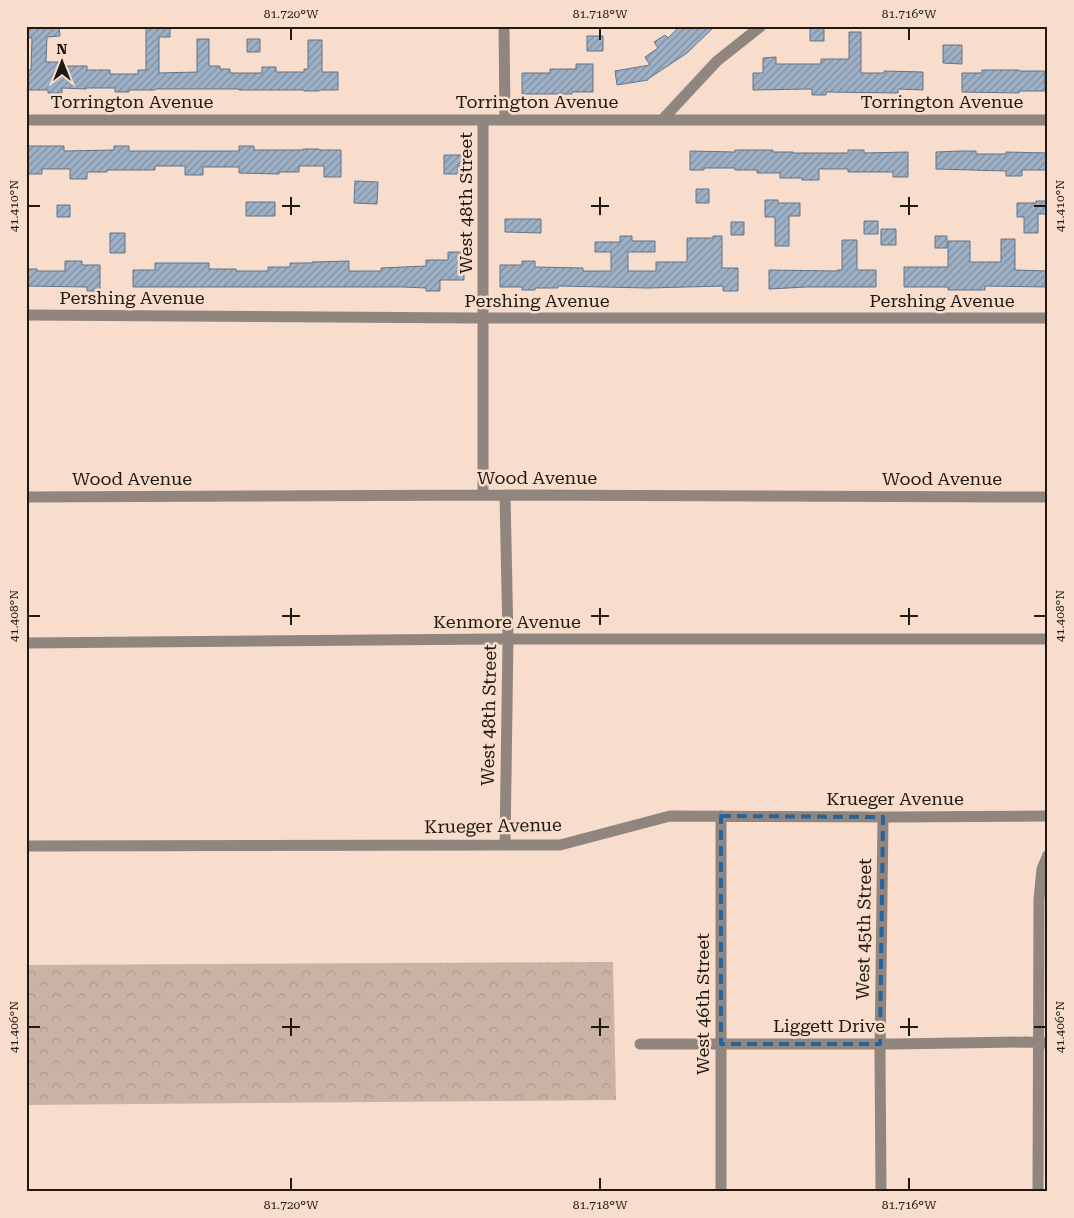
<svg xmlns="http://www.w3.org/2000/svg" width="1074" height="1218" font-family="'Roboto Serif',serif">
  <style>
    .forest { fill: url(#forest-crowns) }
    .building { fill: url(#building-hatch); stroke: #627488 }
    .lines { fill: none; stroke-linecap: round; stroke-linejoin: round }
    .minor { stroke: #91867f; stroke-width: 11 }
    .marked { fill: none; stroke: #28639a; stroke-width: 4; stroke-dasharray: 10 6; stroke-linejoin: round }
    .ticks { fill: none; stroke: #211811; stroke-width: 2 }
    .labels { text-anchor: middle; stroke-width: 5; stroke-linejoin: round; paint-order: stroke }
    .street-label { font-size: 18px; fill: #211811; stroke: #f8ddcc }
    .neatline { fill: none; stroke: #211811; stroke-width: 2 }
    .ticks-label { font-size: 12px; text-anchor: middle; fill: #211811 }
  </style>
  <defs>
    <pattern id="forest-crowns" width="20" height="18" patternUnits="userSpaceOnUse" patternTransform="scale(1.25)"><rect width="20" height="18" fill="#cab3a5"/><path d="M2 6a3 3 0 1 1 6 0M12 15a3 3 0 1 1 6 0" fill="none" stroke="#ad998d"/></pattern>
    <pattern id="building-hatch" width="6" height="6" patternUnits="userSpaceOnUse" patternTransform="scale(1.25)"><rect width="6" height="6" fill="#9db0c5"/><path d="M-1 1l2-2M0 6l6-6M5 7l2-2" fill="none" stroke="#808e9f"/></pattern>
  </defs>
  <rect width="100%" height="100%" fill="#f8ddcc"/>
  <path class="forest" d="M613 962 616 1100 26 1105V965Z"/>
  <path class="building" d="M26 26H59L60 36 47 37 46 62H62V66H87V70H110V74H138V70H146V26H170V37H159V73L197 72V39H209V66H220V69H230V73H262V67H276V72H304V69H308V40H322V72H338V90H319V91H304V90H239V89H155V90H129V92H115V88H86V89L62 88V93H48V90H26V70H31L32 38H26Z
    M680 26H715L687 53 648 79V80L617 85 615 71 650 65 645 57 658 48 654 42 665 35 668 38Z
    M810 26H824V41H810Z
    M849 32H861V73H884V71L923 72V90L898 89V93L826 92V95H812V89L753 90V73H763V58L776 57V64H821V59H849Z
    M587 36H603V51H587Z
    M247 39H260V52H247Z
    M943 45H962V64L943 63Z
    M576 64H593V92H572V94H522V73H550V69H576Z
    M982 70H1019V71H1045V91H1019V93L962 92V73H982Z
    M26 146H64V151L114 150V146H129V151H239V146H254V150H303V149H319V150H341V177H324V166H299V172H279V174L239 173V167H203V175H185V166H155V170H107V172H87V179H70V169H42V174H26Z
    M735 150H773V152H793V153H848V150H864V153L908 152V177H893V172H848V169H819V180H802V178H780V173H757V170H735V168H704V170H690V151L735 152Z
    M960 151H976V154H1006V152L1048 153V170H1022V176H1006V171L936 169V152Z
    M444 155H465V166H458V174H444Z
    M355 181 378 182 377 204 354 203Z
    M696 189H709V203H696Z
    M765 200H778V203H800V216H789V246H775V217H765Z
    M1036 201H1048V214H1038V233H1024V217H1017V203H1036Z
    M246 202H275V216H246Z
    M57 205H70V217H57Z
    M505 219H541V233L505 232Z
    M864 221H878V234H864Z
    M731 222H744V235H731Z
    M881 229H896V245H881Z
    M110 233H125V253H110Z
    M620 236H632V241H655V252H628V271H656V262H687V238H713V236H722V268H738V291H723V286L648 288 558 286V288H535V290H522V287H500V265H522V261H535V267L583 268V271H611V252H595V242H620Z
    M935 236H947V248H935Z
    M1001 239H1015V270L1048 271V287L985 286V290H948V287H904V267H948V241H970V262H1001Z
    M842 240H857V270H876V287H806L769 289V270L837 271V270H842Z
    M448 252H464V280H440V291H426V288L403 287H133V270H155V263H209V269H236V271H268V267H290V263H312V262L349 261V271H381V268L426 266V260H448Z
    M65 261H82V265H100V291H87V287L26 286V269H37V271H65Z"/>
  <g class="lines">
    <path class="minor" d="M504 26 505 120
      M26 120H1048
      M483 120V495
      M662 120 717 61 761 26
      M26 315 472 318H1048
      M505 495 508 639 505 845
      M26 497 505 495 1048 497
      M26 643 495 639H1048
      M721 816V1192
      M26 846 560 845 670 816 894 817 1048 816
      M640 1044H895L1026 1042 1048 1043
      M881 1192 880 1054 883 817
      M1038 1192 1039 899 1042 869 1048 855"/>
  </g>
  <path class="marked" d="M721 816 883 817 880 1044H721Z"/>
  <path class="ticks" d="M291 28V40M600 28V40M909 28V40M291 197V215M600 197V215M909 197V215M28 206H40M282 206H300M591 206H609M900 206H918M1034 206H1046M291 608V625M600 608V625M909 608V625M28 616H40M282 616H300M591 616H609M900 616H918M1034 616H1046M291 1018V1036M600 1018V1036M909 1018V1036M28 1027H40M282 1027H300M591 1027H609M900 1027H918M1034 1027H1046M291 1178V1190M600 1178V1190M909 1178V1190"/>
  <g class="labels">
    <g class="street-label">
      <text x="132" y="108">Torrington Avenue</text>
      <text x="537" y="108">Torrington Avenue</text>
      <text x="942" y="108">Torrington Avenue</text>
      <text transform="translate(466 203) rotate(-90)" y="6">West 48th Street</text>
      <text x="132" y="304">Pershing Avenue</text>
      <text x="537" y="307">Pershing Avenue</text>
      <text x="942" y="307">Pershing Avenue</text>
      <text x="537" y="484">Wood Avenue</text>
      <text x="132" y="485">Wood Avenue</text>
      <text x="942" y="485">Wood Avenue</text>
      <text x="507" y="628">Kenmore Avenue</text>
      <text transform="translate(489 715) rotate(-89)" y="6">West 48th Street</text>
      <text x="895" y="805">Krueger Avenue</text>
      <text transform="translate(493 826) rotate(-1)" y="6">Krueger Avenue</text>
      <text transform="translate(864 929) rotate(-89)" y="6">West 45th Street</text>
      <text transform="translate(703 1004) rotate(-90)" y="6">West 46th Street</text>
      <text x="829" y="1032">Liggett Drive</text>
    </g>
  </g>
  <rect width="1074" height="1218" fill="none" stroke="#f8ddcc" stroke-width="55"/>
  <g transform="translate(62 62)" stroke="#f8ddcc" stroke-width="4" paint-order="stroke">
  <path d="M0-4L9 19L0 12L-9 19Z" fill="#211811"/>
  <text y="-8" font-size="14" font-weight="bold" text-anchor="middle" fill="#211811">N</text>
  </g>
  <rect x="28" y="28" width="1018" height="1162" class="neatline"/>
  <g class="ticks-label">
    <text x="291" y="18">81.720°W</text>
    <text x="600" y="18">81.718°W</text>
    <text x="909" y="18">81.716°W</text>
    <text transform="translate(14 206) rotate(-90)" y="4">41.410°N</text>
    <text transform="translate(1060 206) rotate(-90)" y="4">41.410°N</text>
    <text transform="translate(14 616) rotate(-90)" y="4">41.408°N</text>
    <text transform="translate(1060 616) rotate(-90)" y="4">41.408°N</text>
    <text transform="translate(14 1027) rotate(-90)" y="4">41.406°N</text>
    <text transform="translate(1060 1027) rotate(-90)" y="4">41.406°N</text>
    <text x="291" y="1209">81.720°W</text>
    <text x="600" y="1209">81.718°W</text>
    <text x="909" y="1209">81.716°W</text>
  </g>
</svg>
